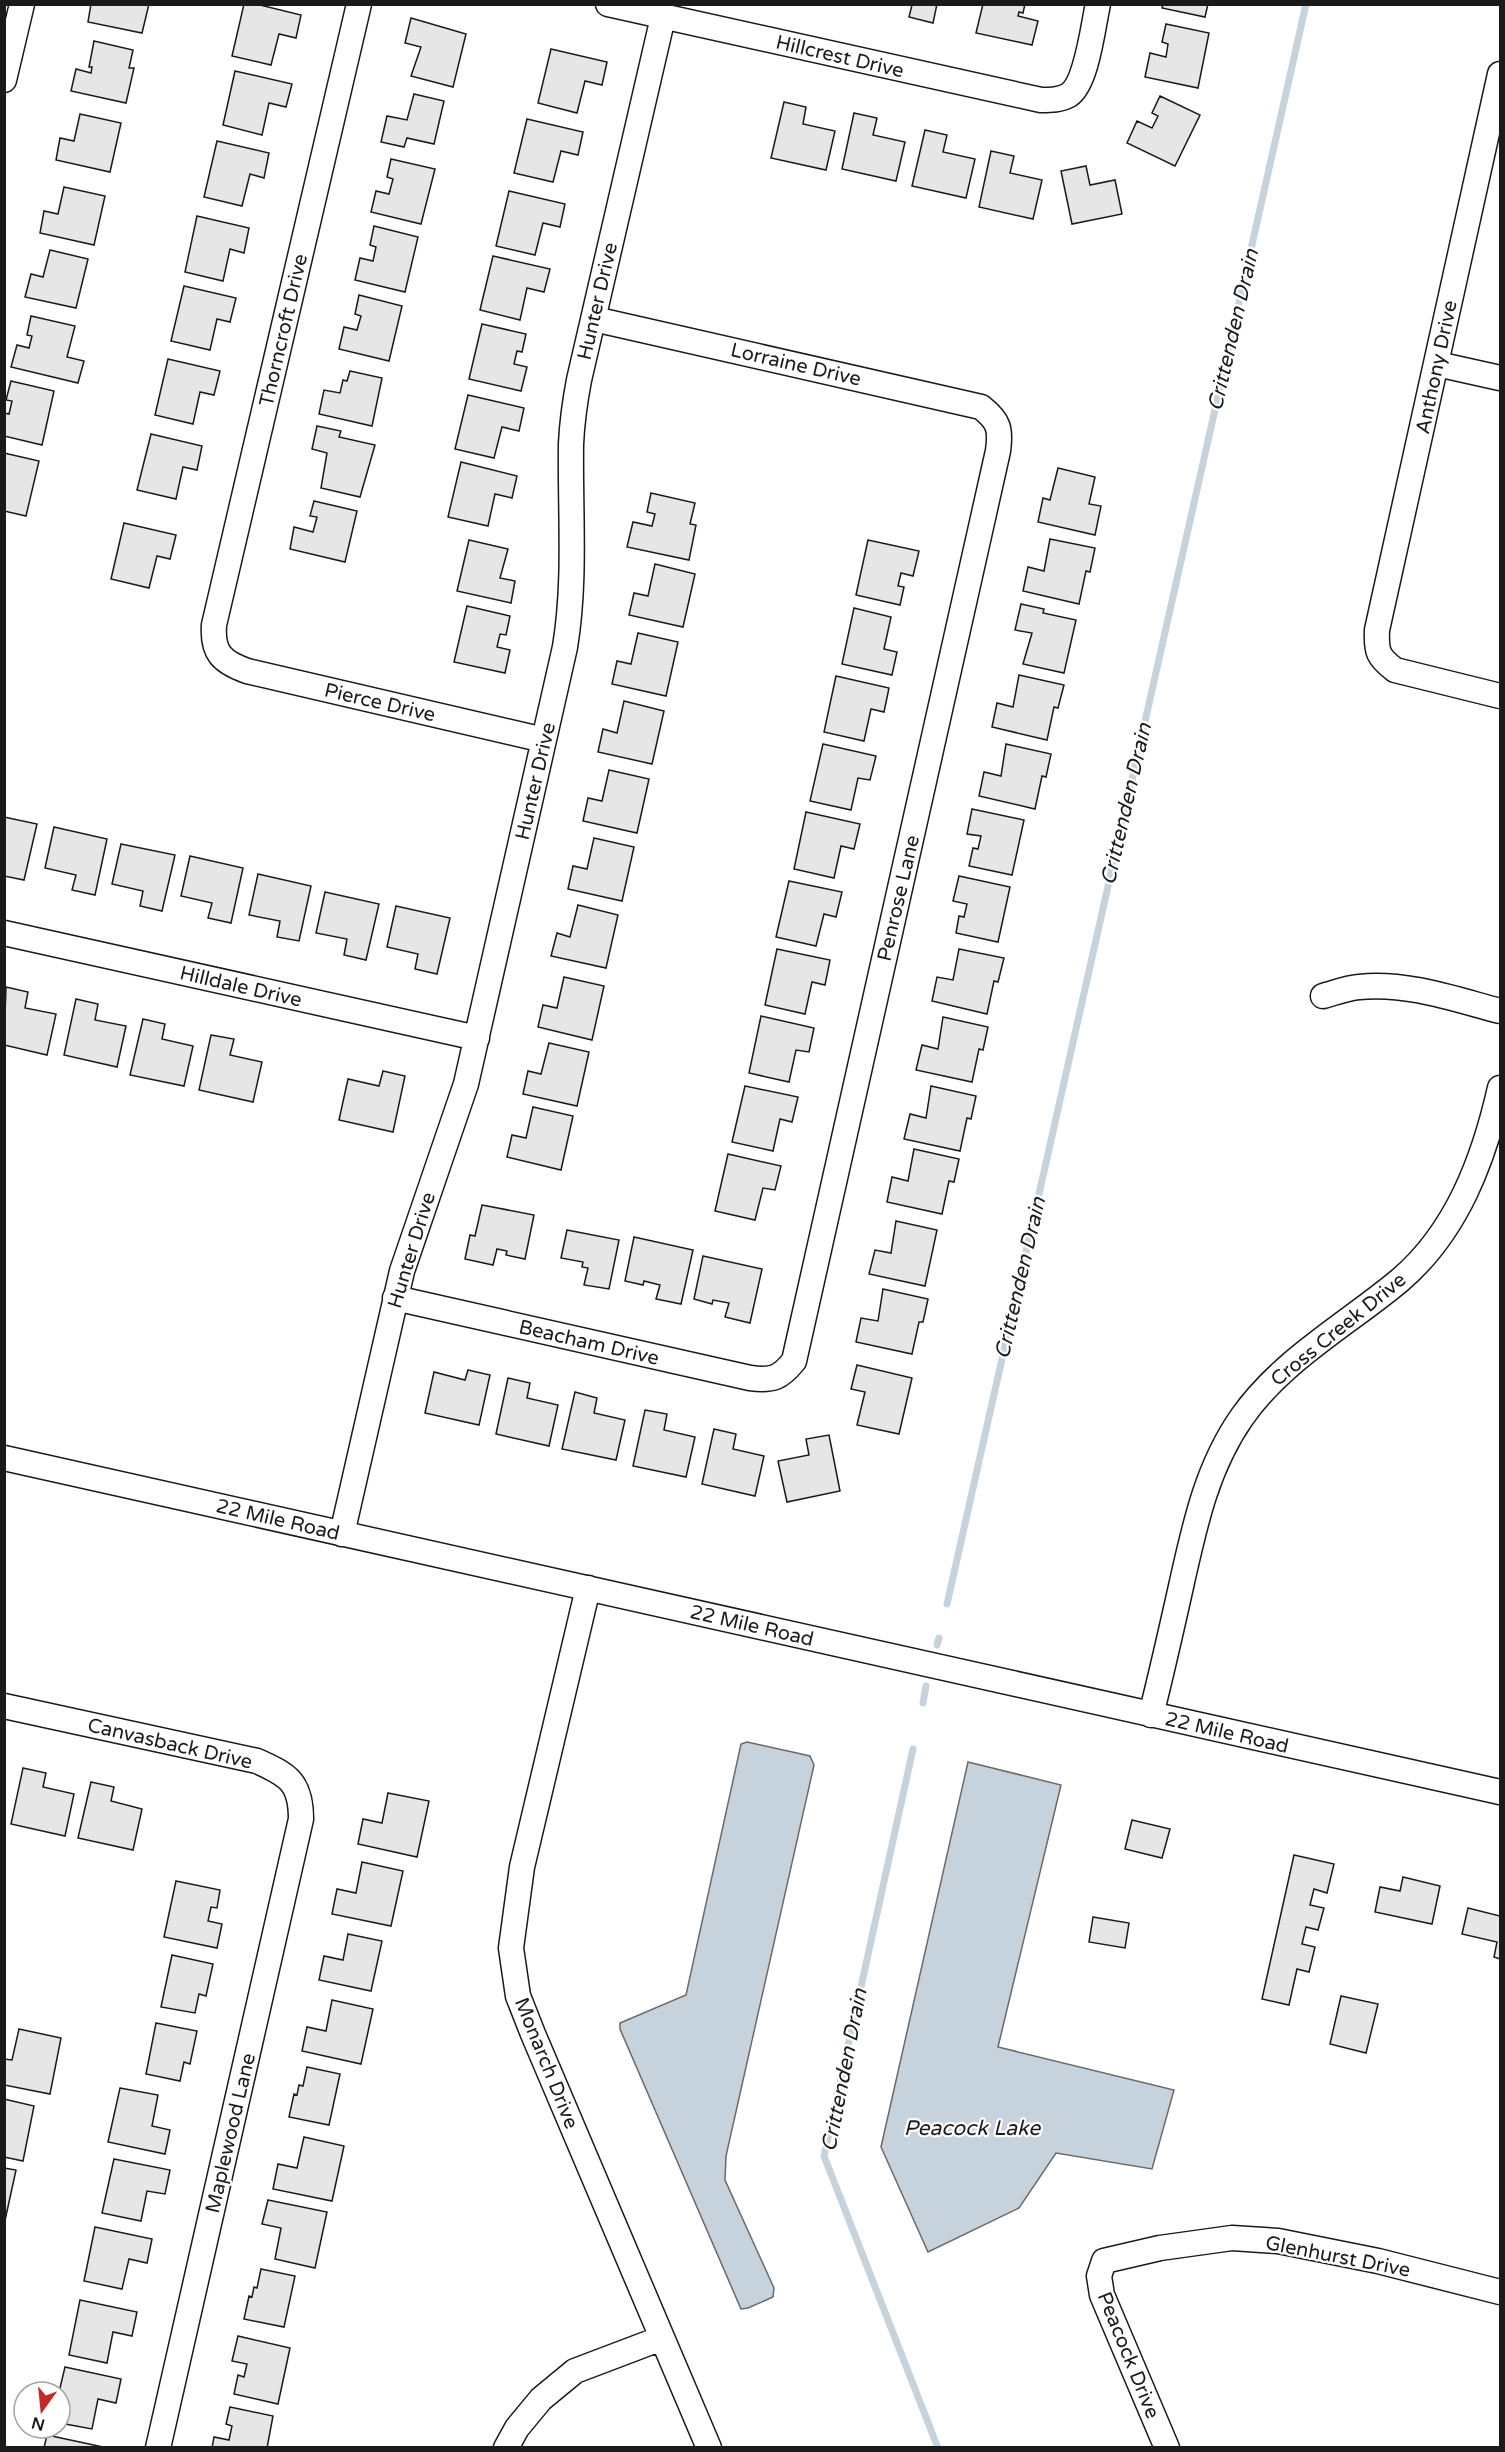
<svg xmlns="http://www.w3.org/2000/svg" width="1505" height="2452" font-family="'Varela Round',sans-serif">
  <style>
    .water { fill: #c6d2dc; stroke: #6a6a6a; stroke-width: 1.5 }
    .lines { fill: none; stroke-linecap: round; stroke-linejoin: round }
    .stream { stroke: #c6d2dc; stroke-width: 7 }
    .building { fill: #e6e6e6; stroke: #1a1a1a; stroke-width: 1.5 }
    .minor-casing { stroke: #1a1a1a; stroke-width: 27 }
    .minor { stroke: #fff; stroke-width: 24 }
    .labels { text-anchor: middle; stroke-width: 4.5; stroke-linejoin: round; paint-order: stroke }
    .street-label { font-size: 20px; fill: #1a1a1a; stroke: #fff }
    .water-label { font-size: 21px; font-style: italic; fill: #1a1a1a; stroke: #fff }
  </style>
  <rect width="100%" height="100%" fill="#fff"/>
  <path class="water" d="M747 1742 810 1756 814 1765 726 2156 725 2180 774 2288 773 2297 748 2308 741 2309 620 2029V2023L686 1995 741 1744Z
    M968 1762 1061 1785 998 2047 1174 2090 1152 2169 1056 2153 1019 2208 928 2252 881 2147Z"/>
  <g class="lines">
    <path class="stream" d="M947 1604 1306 4
      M937 1645 939 1638
      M923 1703 926 1686
      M913 1749 824 2156 938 2448"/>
  </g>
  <path class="building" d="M91 4H149L142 33 88 22Z
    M244 4H256L301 15 296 38 279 34 271 65 232 56Z
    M909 4H937L933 23 909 17 912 5Z
    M983 4H1025L1023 13 1019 12 1018 16 1038 21 1032 45 976 33Z
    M1163 4H1208L1205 17 1162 8Z
    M411 18 466 34 453 87 411 76 421 47 405 43Z
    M1166 24 1209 33 1198 88 1145 77 1150 53 1166 57 1168 44 1162 42Z
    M94 41 133 50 129 68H134L126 103 71 91 76 69 91 73 92 67H89Z
    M551 49 607 62 602 85 585 81 577 113 538 103Z
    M235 71 292 84 286 107 269 103 262 135 223 125Z
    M414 94 444 101 434 144 407 138 404 147 381 142 387 116 407 120Z
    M1160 96 1200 115 1175 166 1127 143 1137 121 1152 128 1158 116 1152 113Z
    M784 102 806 107 803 124 835 131 826 170 771 158Z
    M854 113 877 118 873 135 905 142 896 181 842 169Z
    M80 114 121 123 110 172 56 160 60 138 74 141Z
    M527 119 583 132 578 155 561 151 553 182 514 173Z
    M925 130 947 135 943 152 975 159 966 198 912 186Z
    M217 141 269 153 264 178 250 174 242 206 204 197Z
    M991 151 1014 156 1010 173 1042 180 1033 219 979 207Z
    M391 159 435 169 421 224 371 212 376 191 389 194 393 179 387 177Z
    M1086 166 1090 185 1115 180 1122 214 1072 224 1061 171Z
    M64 187 105 196 94 245 40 233 44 211 58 214Z
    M509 191 565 204 560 227 543 223 535 255 496 246Z
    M197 216 249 228 244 253 230 249 223 281 185 272Z
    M374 226 418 237 405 292 355 280 360 258 373 261 376 247 370 245Z
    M50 250 88 259 76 308 25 297 31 274 43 277Z
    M493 256 550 269 544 292 527 288 520 320 480 310Z
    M184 286 236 298 230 322 217 319 210 350 171 341Z
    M359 295 402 306 389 361 339 349 344 327 357 330 361 316 355 314Z
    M31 316 75 326 67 357 84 361 78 383 11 367 17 345 29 348 32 336 27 335Z
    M482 324 526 334 522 352 517 351 514 364 527 367 521 391 469 379Z
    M168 359 220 371 214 395 200 392 193 424 155 415Z
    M350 371 382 378 372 426 319 414 324 390 340 393 343 380 347 381Z
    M11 381 54 391 42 445 4 436V413L9 414 12 401 6 400Z
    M468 395 524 408 519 431 502 427 494 458 455 449Z
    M317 426 341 431 339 437 375 445 360 497 321 488 327 453 312 449Z
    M151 434 202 446 197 470 183 467 176 499 137 490Z
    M4 453 39 461 26 516 4 511Z
    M461 462 517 476 512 498 495 494 488 526 448 517Z
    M1058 468 1095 477 1089 504 1101 506 1095 535 1038 522 1043 498 1050 500Z
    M651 493 695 503 690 524 696 525 689 560 627 547 633 522 652 526 655 514 647 512Z
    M314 501 357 511 345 562 290 549 294 527 313 532 317 517 310 516Z
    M124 523 176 535 170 559 157 556 149 588 111 579Z
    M1050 539 1095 548 1090 572 1086 571 1079 604 1023 591 1028 567 1044 571Z
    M469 540 508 549 500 578 515 581 511 603 457 591Z
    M868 540 919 551 913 576 901 573 898 586 904 587 900 605 856 595Z
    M655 564 695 574 683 627 629 615 634 593 648 596Z
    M1021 604 1044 609 1043 613 1076 620 1064 673 1023 664 1032 633 1015 630Z
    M467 606 510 616 506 635 500 634 497 647 510 650 505 673 454 662Z
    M854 608 891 617 884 649 897 652 892 675 842 664Z
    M638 633 678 642 666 696 612 684 617 661 631 664Z
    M1019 675 1064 685 1058 708 1054 707 1047 740 992 727 997 703 1013 707Z
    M836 676 889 688 884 712 871 709 864 741 824 732Z
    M624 701 664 711 652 764 598 752 603 729 617 733Z
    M823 744 876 756 870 780 858 778 851 810 810 801Z
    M1006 744 1051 754 1046 777 1042 776 1035 809 979 796 984 772 1001 776Z
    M609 770 649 779 637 833 583 821 588 798 602 801Z
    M972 809 1024 820 1012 875 969 866 973 848 978 849 981 836 967 834Z
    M806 812 860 824 854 849 841 846 834 878 794 869Z
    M4 817 37 824 24 880 4 876Z
    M54 827 107 839 95 895 72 890 76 875 45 868Z
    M594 838 634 847 622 901 568 889 573 866 587 869Z
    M121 844 175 855 162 911 140 906 143 891 112 884Z
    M190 856 243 868 231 923 208 918 212 903 181 896Z
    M258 874 311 886 299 941 277 937 280 921 249 915Z
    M959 876 1010 887 998 942 956 933 959 916 964 917 967 904 953 901Z
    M789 881 842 892 836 917 824 914 816 946 776 937Z
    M325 892 379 904 366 960 344 955 347 939 316 933Z
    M578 905 618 915 606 968 551 956 557 933 570 937Z
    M396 906 450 918 437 974 415 969 418 954 387 947Z
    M777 949 830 960 825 985 812 982 805 1014 765 1005Z
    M959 949 1004 958 998 982 994 981 987 1014 932 1001 937 977 953 980Z
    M564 977 604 986 592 1040 538 1027 543 1005 557 1008Z
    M6 987 28 992 25 1008 56 1014 47 1055 4 1045Z
    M76 999 98 1004 95 1020 126 1026 117 1067 64 1055Z
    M761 1016 814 1028 809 1052 796 1050 789 1082 749 1073Z
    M943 1017 988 1027 983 1050 979 1049 972 1082 916 1070 922 1045 938 1049Z
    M143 1019 165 1024 162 1039 193 1046 184 1086 130 1075Z
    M211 1035 234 1039 230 1055 262 1062 253 1102 199 1090Z
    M549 1043 589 1052 577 1106 523 1094 528 1071 541 1074Z
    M383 1071 405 1076 393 1132 339 1120 348 1079 379 1086Z
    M745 1086 798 1097 792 1122 780 1119 773 1151 732 1142Z
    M931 1086 976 1096 971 1119 967 1118 960 1151 904 1139 910 1114 926 1118Z
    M533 1107 573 1116 561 1170 507 1157 512 1135 526 1138Z
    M914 1149 959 1159 954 1182 949 1181 942 1214 887 1202 892 1177 908 1181Z
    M728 1154 781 1166 775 1190 763 1188 755 1220 715 1211Z
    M482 1205 534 1215 525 1259 506 1255 507 1251 497 1249 493 1265 465 1259 470 1235 475 1236Z
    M896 1221 937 1230 925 1286 869 1274 875 1250 891 1253Z
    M567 1230 619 1240 609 1289 584 1285 588 1268 582 1267 583 1262 561 1258Z
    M634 1237 693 1250 681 1304 656 1299 660 1285 644 1281 643 1285 625 1281Z
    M703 1256 762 1269 750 1323 725 1317 729 1303 713 1300 712 1304 694 1299Z
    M883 1289 928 1299 923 1322H919L912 1354 856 1342 861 1318 878 1321Z
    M857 1365 912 1378 899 1434 857 1425 865 1392 851 1389Z
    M468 1370 490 1375 479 1425 425 1413 434 1372 465 1380Z
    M508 1378 530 1383 527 1398 558 1405 549 1446 496 1434Z
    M575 1392 597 1398 594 1413 625 1420 616 1460 562 1449Z
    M645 1410 667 1414 664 1430 695 1437 686 1477 633 1466Z
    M714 1429 736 1434 733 1449 764 1456 755 1496 702 1484Z
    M829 1435 840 1491 787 1502 778 1461 809 1455 806 1439Z
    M23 1768 46 1773 43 1787 74 1794 65 1836 11 1824Z
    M91 1782 114 1787 111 1801 142 1809 133 1850 78 1838Z
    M388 1793 429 1801 417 1857 358 1844 363 1819 382 1823Z
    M1132 1820 1170 1829 1162 1858 1125 1849Z
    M1294 1855 1334 1864 1327 1893 1314 1889 1310 1905 1324 1908 1318 1930 1306 1927 1302 1944 1315 1947 1309 1972 1297 1969 1289 2005 1262 1999Z
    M362 1862 403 1871 391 1926 332 1914 337 1889 356 1893Z
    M1403 1877 1440 1886 1432 1924 1375 1912 1380 1887 1400 1891Z
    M176 1881 220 1890 217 1908 211 1907 208 1921 222 1924 217 1948 164 1937Z
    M1468 1908 1500 1916V1959L1494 1957 1497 1942 1462 1934Z
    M1093 1917 1129 1923 1125 1948 1089 1942Z
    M348 1934 382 1941 371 1991 319 1980 324 1956 343 1960Z
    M172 1955 213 1964 206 1996 199 1994 195 2013 161 2007Z
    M1341 1996 1378 2004 1366 2053 1330 2044Z
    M332 2000 373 2009 361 2064 302 2051 307 2027 326 2031Z
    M156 2023 197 2031 190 2064 184 2062 180 2081 146 2074Z
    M19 2029 61 2038 50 2094 4 2085V2059L12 2060Z
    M307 2067 340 2074 329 2125 289 2117 294 2094 297 2095 299 2085 303 2086Z
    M120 2088 158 2095 152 2126 170 2130 165 2154 108 2142Z
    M4 2099 34 2106 23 2161 4 2157Z
    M304 2137 344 2146 332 2201 273 2189 278 2164 297 2168Z
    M114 2159 170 2170 165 2194 147 2191 141 2221 102 2213Z
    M4 2168 16 2170 4 2225Z
    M268 2200 327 2212 315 2268 275 2259 281 2228 262 2224Z
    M95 2227 152 2239 147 2263 129 2259 122 2289 84 2281Z
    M261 2269 295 2276 284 2327 244 2319 249 2296 252 2297 254 2287 257 2288Z
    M80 2300 137 2312 132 2336 113 2332 107 2363 69 2355Z
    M238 2336 290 2348 278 2404 234 2394 238 2375 244 2377 247 2364 232 2361Z
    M65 2367 121 2379 116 2403 98 2399 92 2429 60 2423 59 2392Z
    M230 2407 273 2416 267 2448H212L214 2437 229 2440 232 2426 226 2424Z
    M47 2435 103 2447 44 2448Z"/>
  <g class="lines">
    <g class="minor-casing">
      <path id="minor" d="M359 4 214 625C212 653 222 662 247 671L544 740
        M608 4 1041 100C1051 100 1060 100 1069 95 1087 83 1093 26 1098 4
        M1500 74 1377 630C1376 652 1378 657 1395 670L1500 696
        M4 80 22 4
        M1437 364 1500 378
        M4 933 477 1038
        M1323 996C1334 993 1347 988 1359 987 1407 982 1454 999 1500 1011
        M395 1298 750 1378C773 1381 780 1378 794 1361L998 451C1001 429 999 421 981 407L594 319
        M4 1458 1500 1792
        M342 1534 402 1271 466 1084 565 647C576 580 570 513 571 444 572 423 575 401 579 380L663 17
        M588 1588 522 1867 511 1948 518 1996 533 2034 709 2448
        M4 1706 257 1761C288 1775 301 1782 301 1819L158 2448
        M1151 1715C1162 1671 1172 1627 1182 1582 1195 1524 1207 1467 1242 1417 1282 1360 1346 1325 1399 1281 1457 1232 1484 1159 1500 1088
        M506 2448 517 2428 541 2399 575 2371 662 2338
        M1167 2448 1102 2295 1099 2276 1104 2261 1160 2248 1232 2238 1278 2241 1378 2261 1500 2292"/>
    </g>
    <use href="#minor" class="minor"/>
  </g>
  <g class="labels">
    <g class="street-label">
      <text transform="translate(840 56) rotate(13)" y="7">Hillcrest Drive</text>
      <text transform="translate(597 301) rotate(-77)" y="7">Hunter Drive</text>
      <text transform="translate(283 330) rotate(-77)" y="7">Thorncroft Drive</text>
      <text transform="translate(796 364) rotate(13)" y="7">Lorraine Drive</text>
      <text transform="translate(1436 367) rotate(-78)" y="7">Anthony Drive</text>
      <text transform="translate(380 702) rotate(13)" y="7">Pierce Drive</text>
      <text transform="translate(535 781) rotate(-77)" y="7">Hunter Drive</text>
      <text transform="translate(898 898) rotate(-77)" y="7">Penrose Lane</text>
      <text transform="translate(241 986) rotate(13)" y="7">Hilldale Drive</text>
      <text transform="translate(411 1250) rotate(-73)" y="7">Hunter Drive</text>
      <text transform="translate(1338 1329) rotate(-39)" y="7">Cross Creek Drive</text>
      <text transform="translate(589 1342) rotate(13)" y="7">Beacham Drive</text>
      <text transform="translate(278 1519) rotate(13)" y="7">22 Mile Road</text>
      <text transform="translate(752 1625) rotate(13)" y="7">22 Mile Road</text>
      <text transform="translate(1227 1732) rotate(13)" y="7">22 Mile Road</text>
      <text transform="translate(170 1743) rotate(13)" y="7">Canvasback Drive</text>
      <text transform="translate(547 2063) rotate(68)" y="7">Monarch Drive</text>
      <text transform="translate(230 2133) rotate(-77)" y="7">Maplewood Lane</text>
      <text transform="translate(1338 2256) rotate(11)" y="7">Glenhurst Drive</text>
      <text transform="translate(1129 2355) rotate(68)" y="7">Peacock Drive</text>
    </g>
    <g class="water-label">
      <text transform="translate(1233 330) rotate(-77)" y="7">Crittenden Drain</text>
      <text transform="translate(1126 804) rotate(-77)" y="7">Crittenden Drain</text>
      <text transform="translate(1020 1278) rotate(-77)" y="7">Crittenden Drain</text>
      <text transform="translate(844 2070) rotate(-79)" y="7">Crittenden Drain</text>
      <text x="972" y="2135">Peacock Lake</text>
    </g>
  </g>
  <rect width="1505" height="2452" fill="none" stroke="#1a1a1a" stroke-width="12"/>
  <g transform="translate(42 2410) rotate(195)"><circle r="28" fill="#ffffff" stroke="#a3a3a3" stroke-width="1.5"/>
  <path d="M0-4.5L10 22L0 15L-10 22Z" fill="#c62828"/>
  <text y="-9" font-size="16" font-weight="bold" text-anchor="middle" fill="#1a1a1a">N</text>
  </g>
</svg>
